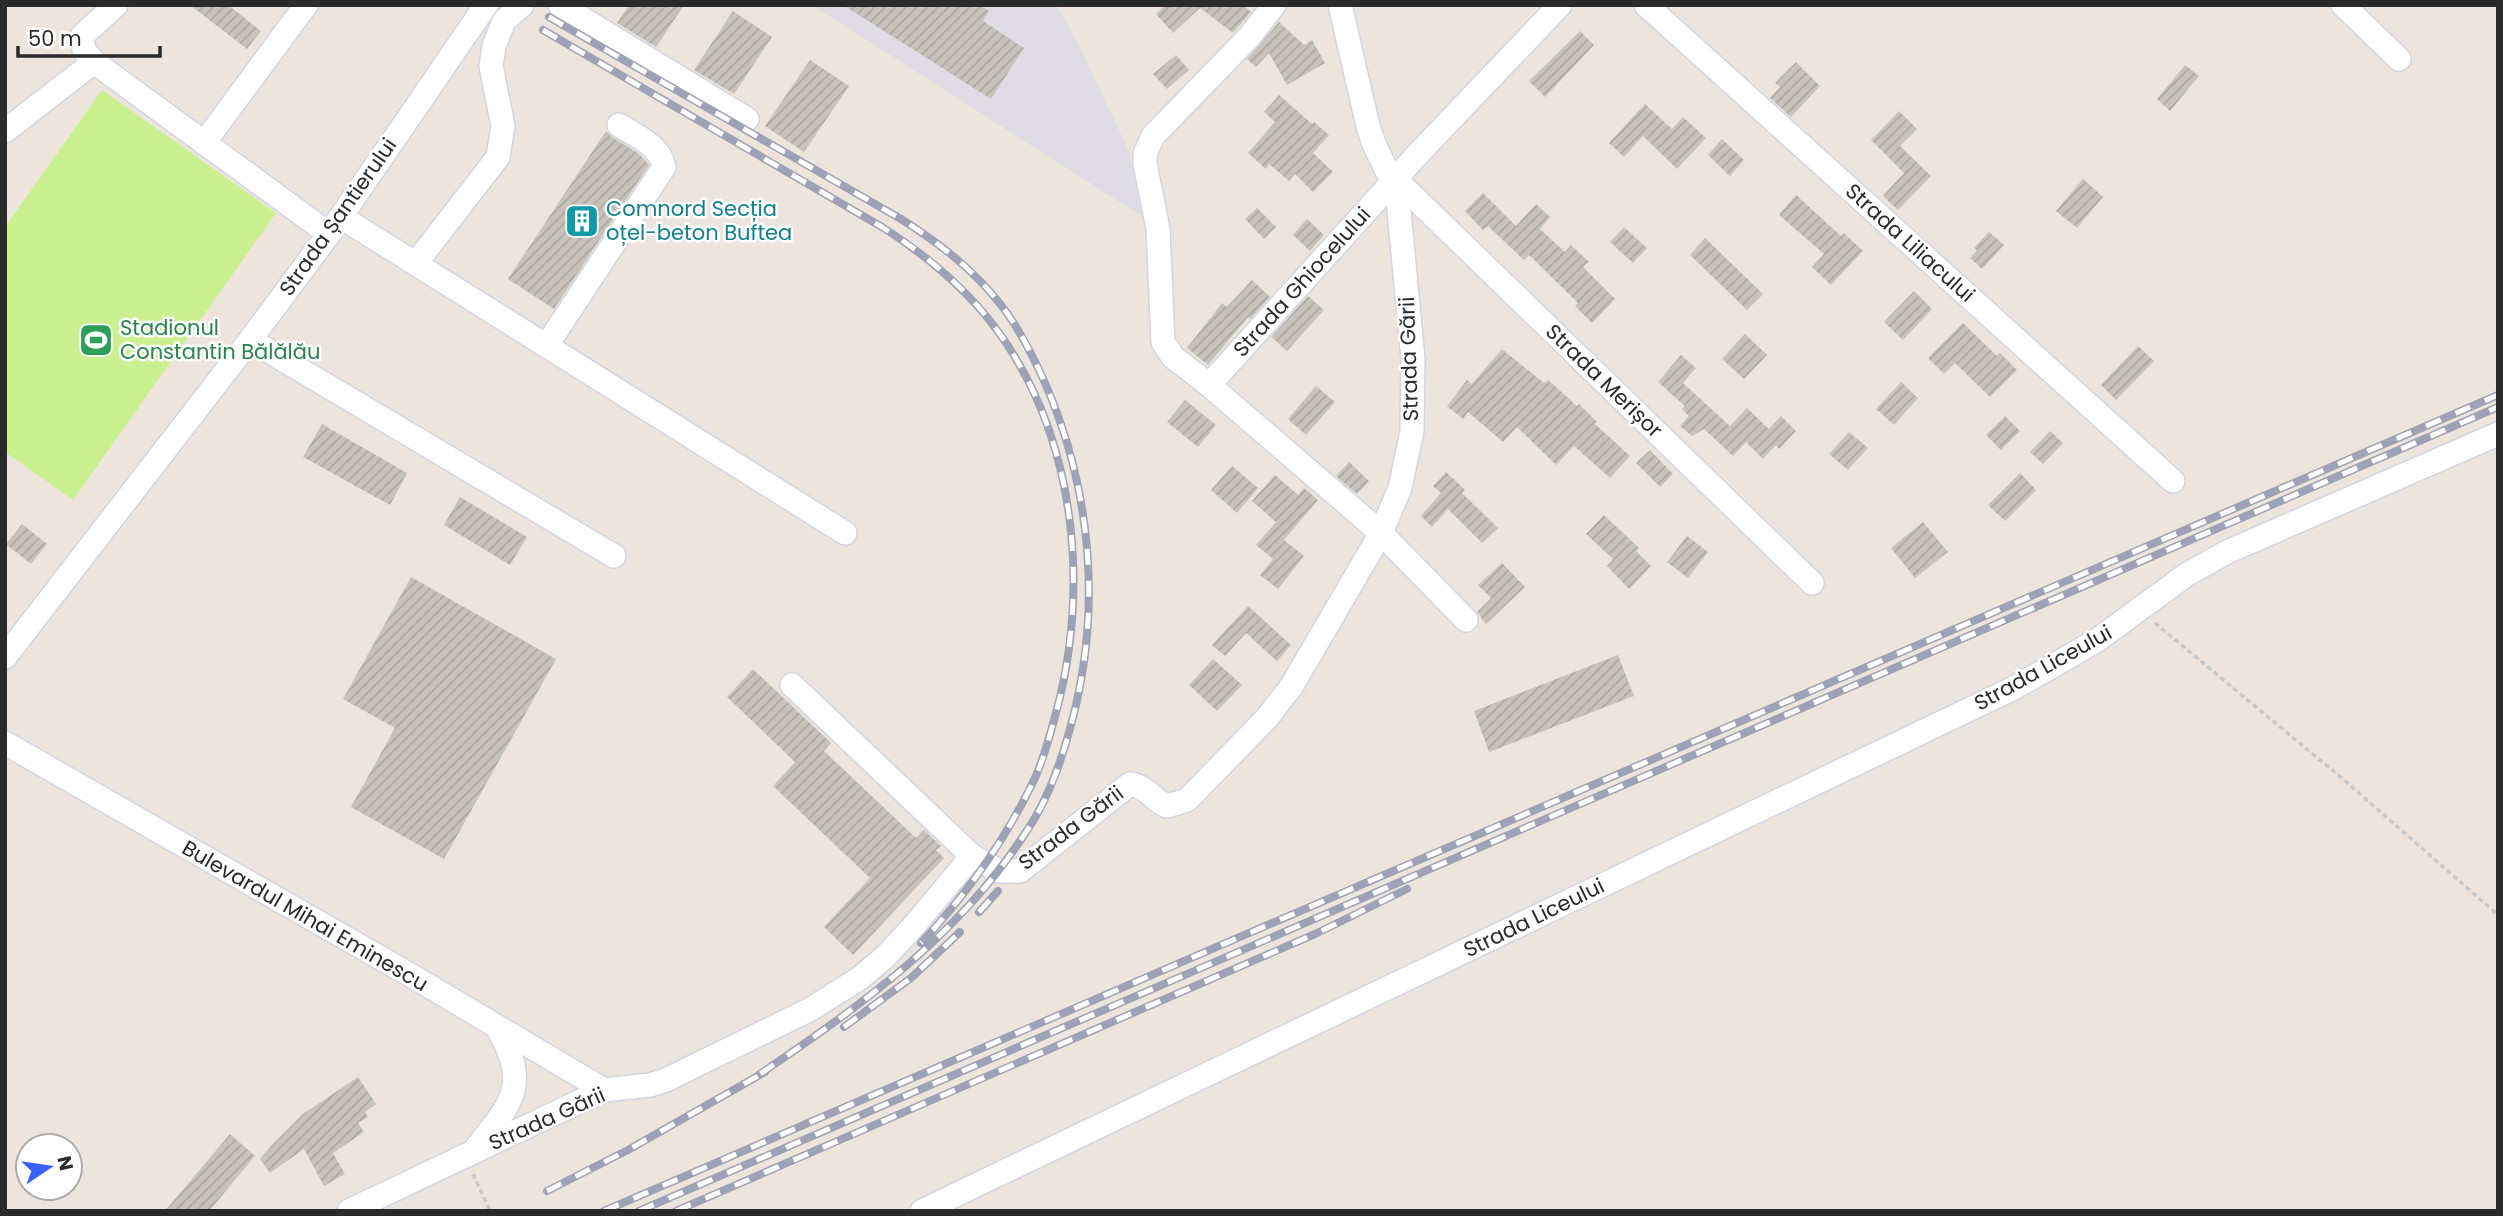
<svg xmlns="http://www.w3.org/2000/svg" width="2503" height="1216" font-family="Poppins,sans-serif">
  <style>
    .industrial { fill: #dfdce5 }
    .pitch { fill: #caf08f }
    .building { fill: url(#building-hatch) }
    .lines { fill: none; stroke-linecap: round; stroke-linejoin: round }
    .minor-casing { stroke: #d0d5e4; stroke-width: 26 }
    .path { stroke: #c8c8c8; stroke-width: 3.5; stroke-dasharray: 5 3.5; stroke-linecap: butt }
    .minor { stroke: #fff; stroke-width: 23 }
    .rail-casing { stroke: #9ea2b6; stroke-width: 8 }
    .rail { stroke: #fff; stroke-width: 5; stroke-dasharray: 16; stroke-linecap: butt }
    .labels { text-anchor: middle; stroke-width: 5; stroke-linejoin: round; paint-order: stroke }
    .culture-label { font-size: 21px; fill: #0d838f; stroke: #fff; text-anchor: start }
    .street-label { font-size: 21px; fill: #2a2a2a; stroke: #fff }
    .leisure-label { font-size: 21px; fill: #27864d; stroke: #fff; text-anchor: start }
  </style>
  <defs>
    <pattern id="building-hatch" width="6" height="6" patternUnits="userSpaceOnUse" patternTransform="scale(1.75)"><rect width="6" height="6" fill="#c8c3ba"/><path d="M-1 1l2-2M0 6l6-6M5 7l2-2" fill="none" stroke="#aca8a0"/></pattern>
  </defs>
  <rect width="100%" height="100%" fill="#ede5db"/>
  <path class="industrial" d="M812 5H1057L1079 46 1128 149 1143 217Z"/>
  <path class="pitch" d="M102 90 276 213 73 500 5 452V227Z"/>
  <path class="building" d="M190 5H228L261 31 247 49Z
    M629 5H684L656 47 617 23Z
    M843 5H980L989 11 983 21 1024 48 991 99Z
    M1165 5H1243L1251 12 1233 33 1200 8 1173 33 1156 14Z
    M733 11 772 37 734 94 694 70Z
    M1279 22 1304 45 1312 40 1325 63 1287 85 1269 53 1256 67 1247 59Z
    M1580 31 1594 45 1545 97 1529 81Z
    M1176 55 1189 70 1167 89 1153 74Z
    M810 60 849 86 804 152 765 126Z
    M1796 62 1820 86 1791 117 1770 98 1780 87 1775 83Z
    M2185 65 2199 76 2170 111 2157 99Z
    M1279 95 1312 124 1314 122 1329 135 1313 153 1333 172 1313 192 1295 174 1289 181 1269 164 1266 169 1248 153 1275 122 1264 112Z
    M1645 104 1672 129 1683 117 1706 138 1677 169 1643 136 1624 157 1609 143Z
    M1899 111 1917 129 1900 146 1931 176 1898 210 1883 196 1904 173 1871 140Z
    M606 131 612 137 638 153 649 165 554 309 508 279Z
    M1722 139 1744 160 1730 176 1708 155Z
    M2083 179 2103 197 2077 228 2056 211Z
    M1483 193 1516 226 1536 204 1550 217 1540 229 1565 252 1571 245 1589 262 1583 267 1615 299 1592 323 1575 306 1578 303 1529 255 1524 260 1488 226 1483 230 1465 211Z
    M1796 195 1841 236 1844 233 1863 251 1831 285 1812 267 1824 254 1779 215Z
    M1257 208 1276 227 1264 239 1245 219Z
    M1307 219 1324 235 1310 251 1293 235Z
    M1624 227 1647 248 1633 263 1610 242Z
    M1989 232 2004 245 1982 269 1970 258 1977 250 1974 248Z
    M1705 238 1763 294 1747 310 1690 255Z
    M1252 280 1270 297 1250 319 1248 317 1208 365 1187 348 1222 303 1227 307Z
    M1914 291 1932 309 1903 340 1884 322Z
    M1308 296 1324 310 1287 351 1271 337Z
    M1963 323 1997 356 2000 353 2017 370 1990 397 1955 363 1944 374 1928 358Z
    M1745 334 1767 355 1744 379 1722 359Z
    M2138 346 2154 361 2116 400 2101 385Z
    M1502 349 1544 383 1548 380 1577 406 1579 404 1597 422 1595 424 1630 456 1610 478 1574 446 1556 465 1517 427 1503 442 1468 412 1463 419 1447 406 1467 380 1472 384Z
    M1681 355 1696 368 1683 383 1730 426 1747 408 1769 429 1781 416 1796 431 1779 449 1776 445 1763 459 1746 442 1733 456 1704 429 1692 436 1680 426 1689 416 1682 409 1685 406 1658 382Z
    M1901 382 1918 398 1894 425 1876 409Z
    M1316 386 1335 402 1306 435 1288 419Z
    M1185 400 1216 425 1198 447 1167 422Z
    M2005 416 2020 431 2001 450 1986 435Z
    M322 424 407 473 390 505 303 457Z
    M2050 431 2063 443 2043 464 2030 452Z
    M1849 432 1868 448 1848 470 1829 454Z
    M1650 450 1673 474 1660 487 1636 463Z
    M1349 462 1369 481 1357 494 1336 476Z
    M1232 466 1258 488 1237 513 1211 490Z
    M1446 472 1465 490 1462 493 1498 528 1482 543 1448 509 1432 527 1421 516 1441 493 1433 486Z
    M2020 473 2036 490 2005 521 1988 505Z
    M1275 475 1298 495 1304 488 1318 500 1284 540 1304 556 1278 589 1260 575 1273 559 1256 545 1276 522 1252 501Z
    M460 497 527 537 510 565 444 525Z
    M1604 515 1639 548 1636 551 1651 566 1629 589 1607 566 1613 559 1586 534Z
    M1923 522 1948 552 1915 578 1891 548Z
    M22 524 47 544 31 564 6 544Z
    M1687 536 1708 552 1688 578 1667 562Z
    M1502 563 1525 587 1486 624 1477 612 1491 598 1478 585Z
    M411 577 556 659 444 859 351 807 395 728 343 699Z
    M1248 606 1291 645 1277 661 1246 633 1225 656 1212 645Z
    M1618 655 1634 696 1489 752 1474 711Z
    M1213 659 1242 685 1217 711 1189 685Z
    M753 669 831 743 824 751 916 838 924 830 941 846 936 850 944 858 853 955 824 927 870 878 773 786 795 762 727 697Z
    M358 1077 376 1104 365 1112 368 1117 358 1123 364 1132 333 1153 345 1174 324 1186 304 1149 270 1173 260 1159 272 1145 303 1114Z
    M230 1134 255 1156 209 1211H165Z"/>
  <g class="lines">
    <g class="minor-casing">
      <path id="minor" d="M116 5 82 36 84 50 94 62 329 234
        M560 5 747 119
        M1274 5 1250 36 1153 136 1145 154V164L1158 229 1163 342 1173 357 1209 385 1381 533 1466 620
        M1340 5 1368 126 1374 144 1387 171 1812 583
        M1646 5 2173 481
        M2343 5 2399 59
        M5 131 94 62
        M204 143 306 5
        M341 217 845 533
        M416 263 498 157 503 126 491 66 494 46 504 21 522 5
        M250 340 614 556
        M547 345 664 167C660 145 636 136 619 125
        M1209 385 1416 156 1560 5
        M5 657 250 340 329 234 486 5
        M792 685 972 856
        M5 743 412 976 604 1090
        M476 1148C512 1103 530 1085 498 1029
        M349 1211 604 1090 650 1085 666 1080 811 1009 860 978 885 957 912 928 972 856 999 871H1020L1130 784C1145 785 1154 801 1167 806L1187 800 1266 719 1291 687 1381 533 1400 488 1412 431 1413 359 1396 179
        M922 1211 2014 688 2096 641 2186 575 2227 552 2498 434"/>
    </g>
    <path class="path" d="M2155 623 2344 780 2498 915
      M473 1174 490 1211"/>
    <use href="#minor" class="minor"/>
    <g class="rail-casing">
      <path id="rail" d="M549 17 901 219C939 243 973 269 1001 305 1019 328 1033 356 1045 383 1092 491 1102 611 1071 725 1061 763 1048 800 1026 832 958 937 859 1007 757 1076
        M543 30 882 227C929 257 970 291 1002 337 1077 445 1089 589 1056 713 1050 735 1044 758 1035 778 1006 839 967 894 921 943
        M979 912 998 891
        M844 1027 911 978 960 932
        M547 1191 628 1150 765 1072
        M604 1211 2498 395
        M639 1211 2498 407
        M676 1211 1315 934 1407 889"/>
    </g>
    <use href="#rail" class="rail"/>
  </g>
  <defs>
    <g id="building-square" transform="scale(1.75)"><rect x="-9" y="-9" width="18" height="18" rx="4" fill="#0f9aa8" stroke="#fff"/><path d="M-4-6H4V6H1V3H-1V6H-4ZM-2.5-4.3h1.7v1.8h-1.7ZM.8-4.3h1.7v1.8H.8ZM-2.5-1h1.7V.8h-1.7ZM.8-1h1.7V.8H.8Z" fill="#fff"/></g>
    <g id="stadium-square" transform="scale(1.75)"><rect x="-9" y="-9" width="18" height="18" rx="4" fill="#2e9e5b" stroke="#fff"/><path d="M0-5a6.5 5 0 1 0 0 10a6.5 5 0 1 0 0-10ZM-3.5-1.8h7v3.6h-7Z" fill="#fff"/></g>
  </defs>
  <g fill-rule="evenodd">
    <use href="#building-square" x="582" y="221"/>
    <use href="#stadium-square" x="96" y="340"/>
  </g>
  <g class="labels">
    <g class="culture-label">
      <text x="606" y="216">Comnord Secția<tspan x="606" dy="24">oțel-beton Buftea</tspan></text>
    </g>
    <g class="street-label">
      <text transform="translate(338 217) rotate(-55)" y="7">Strada Șantierului</text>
      <text transform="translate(1910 243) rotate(42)" y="7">Strada Liliacului</text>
      <text transform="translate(1302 282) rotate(-48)" y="7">Strada Ghiocelului</text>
      <text transform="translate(1409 359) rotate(-92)" y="7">Strada Gării</text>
      <text transform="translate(1604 381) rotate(44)" y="7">Strada Merișor</text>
      <text transform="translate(2043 668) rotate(-29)" y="7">Strada Liceului</text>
      <text transform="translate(1071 828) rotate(-37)" y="7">Strada Gării</text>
      <text transform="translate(305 916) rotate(30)" y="7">Bulevardul Mihai Eminescu</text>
      <text transform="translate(1534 918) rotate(-26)" y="7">Strada Liceului</text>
      <text transform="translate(547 1119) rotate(-24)" y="7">Strada Gării</text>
    </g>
    <g class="leisure-label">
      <text x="120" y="335">Stadionul<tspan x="120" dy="24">Constantin Bălălău</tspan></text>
    </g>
  </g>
  <rect width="2503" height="1216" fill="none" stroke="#2a2a2a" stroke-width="14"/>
  <g transform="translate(49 1167) rotate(77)"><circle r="33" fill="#ffffff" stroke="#aaaaaa" stroke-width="2"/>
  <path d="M0-5L12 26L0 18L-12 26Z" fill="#3762ff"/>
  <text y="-10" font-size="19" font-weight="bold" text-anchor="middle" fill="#2a2a2a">N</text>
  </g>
  <path d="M18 46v10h142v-10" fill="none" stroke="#2a2a2a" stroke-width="3.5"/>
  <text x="28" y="46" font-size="21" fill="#2a2a2a" stroke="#ffffff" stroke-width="5" paint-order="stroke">50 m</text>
</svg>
